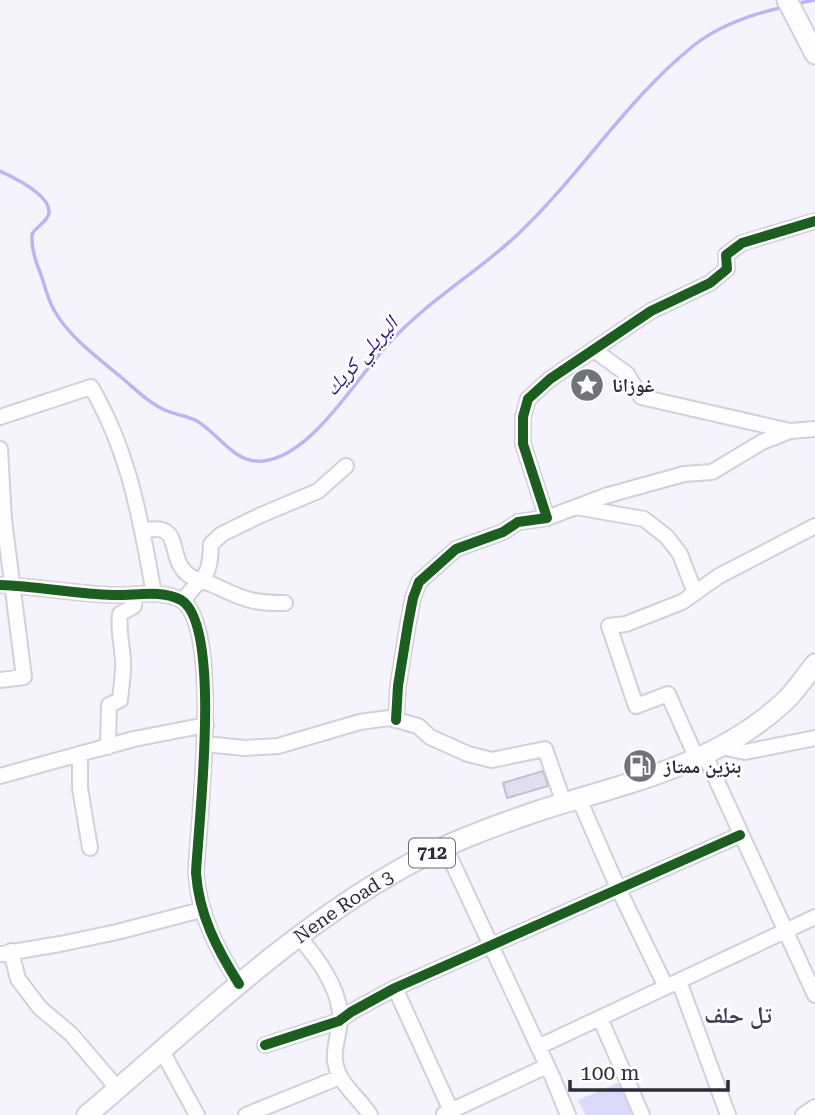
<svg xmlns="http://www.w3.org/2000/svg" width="815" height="1115" font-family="'Roboto Serif','Noto Naskh Arabic',serif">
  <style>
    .green { fill: #dbdafa }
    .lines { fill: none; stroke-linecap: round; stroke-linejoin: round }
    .stream { stroke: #bab6f3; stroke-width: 3.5 }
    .building { fill: #e0dff0; stroke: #c1c1ca; stroke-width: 2 }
    .minor-casing { stroke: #d1d1da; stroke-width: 18 }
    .major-casing { stroke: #d1d1da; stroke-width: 23 }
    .minor { stroke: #fefdff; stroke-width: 14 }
    .major { stroke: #fefdff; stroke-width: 19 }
    .cycleway-casing { stroke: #fff; stroke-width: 15 }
    .cycleway { stroke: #1b5e20; stroke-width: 10 }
    .labels { text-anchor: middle; stroke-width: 5; stroke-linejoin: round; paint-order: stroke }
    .shield { fill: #fff; stroke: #6b6b74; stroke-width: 2 }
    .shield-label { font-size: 18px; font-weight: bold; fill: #2c2c38 }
    .poi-label { font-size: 19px; font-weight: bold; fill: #2c2c38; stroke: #fff; text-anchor: start }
    .street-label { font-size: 19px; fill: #2c2c38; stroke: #fff }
    .water-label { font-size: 21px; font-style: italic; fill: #301677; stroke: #fff }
    .quarter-label { font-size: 23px; font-weight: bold; fill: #3e3d57; stroke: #fff }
  </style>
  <rect width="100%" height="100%" fill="#f5f4fc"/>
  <path class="green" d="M620 1082 634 1115H585L578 1100Z"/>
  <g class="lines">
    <path class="stream" d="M795 4 814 0
      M0 171C13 177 51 195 49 213 48 221 36 227 32 234 31 249 36 262 41 275 45 286 48 300 54 310 69 337 98 358 121 377 135 389 150 404 167 411 177 415 188 416 197 421 219 434 234 464 263 461 313 456 357 376 391 341 428 301 476 273 516 236 579 177 625 101 693 46 718 26 752 14 784 7"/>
  </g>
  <path class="building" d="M543 771 548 786 507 798 503 783Z"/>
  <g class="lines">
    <g class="minor-casing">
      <path id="minor" d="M594 350 627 374 641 397 790 431
        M0 417 91 387C129 451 141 521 154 594
        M0 449 4 520 24 677 0 680
        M576 507 605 496 684 474 712 472 762 442 790 431 815 429
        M547 518 576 507 644 519 667 537 680 554 695 593
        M142 531C187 520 164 559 190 576 196 580 205 582 211 584 223 589 235 596 247 599 259 603 272 603 285 603
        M0 585C37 586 75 594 112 595 134 596 161 589 181 600 223 625 198 826 196 873 199 915 217 949 239 984
        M183 601C202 573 210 583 211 544L222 534 261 515 318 491 346 466
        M396 720 398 686 408 624 413 598 419 582 456 549 503 532 518 522 547 518 523 444V417L528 399 550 379 651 311 710 283 727 269 726 255 742 243 815 221
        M205 744 245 748 278 746 360 722 389 718 418 726 430 737 468 754 492 760 545 749 564 803
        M108 747 109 705 120 700C121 687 124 673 123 660 122 644 118 631 120 614L134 606 135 595
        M721 747 745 752 815 738
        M80 755V788L90 848
        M705 755 815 995
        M697 759 668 694 636 706 609 626 626 624 682 602 719 576 815 526
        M0 776 134 739 206 725
        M579 799 618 888 666 987
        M445 847 552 1076 568 1115
        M299 937C317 958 337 984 340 1013 342 1028 333 1045 335 1061 338 1084 359 1097 370 1115
        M11 951 18 979 40 1008 71 1034 118 1089
        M0 954 60 944 117 932 201 910
        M679 981 728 1115
        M395 988 453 1115
        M600 1018 642 1115
        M265 1045 339 1021 351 1012 395 988 740 835
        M538 1047 815 917
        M162 1051 197 1115
        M444 1114 547 1066
        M246 1115 340 1077
        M803 1115 815 1107"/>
    </g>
    <g class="major-casing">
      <g id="major">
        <path d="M787 0 815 54"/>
        <path id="s1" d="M87 1115C189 1029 286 933 404 867 447 843 494 826 541 810 627 783 717 765 785 701 796 691 805 676 815 664"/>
      </g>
    </g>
    <use href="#minor" class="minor"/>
    <use href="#major" class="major"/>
    <g class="cycleway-casing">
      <path id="cycleway" d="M0 585C37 586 75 594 112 595 134 596 161 589 181 600 223 625 198 826 196 873 199 915 217 949 239 984
        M396 720 398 686 408 624 413 598 419 582 456 549 503 532 518 522 547 518 523 444V417L528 399 550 379 651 311 710 283 727 269 726 255 742 243 815 221
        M265 1045 339 1021 351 1012 395 988 740 835"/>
    </g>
    <use href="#cycleway" class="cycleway"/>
  </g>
  <defs>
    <g id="sight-disc" transform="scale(1.75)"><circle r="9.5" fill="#72727d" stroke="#fff"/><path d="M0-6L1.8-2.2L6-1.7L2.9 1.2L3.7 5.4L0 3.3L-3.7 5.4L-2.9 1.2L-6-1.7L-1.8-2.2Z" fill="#fff"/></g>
    <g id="fuel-disc" transform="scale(1.75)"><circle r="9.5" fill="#72727d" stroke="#fff"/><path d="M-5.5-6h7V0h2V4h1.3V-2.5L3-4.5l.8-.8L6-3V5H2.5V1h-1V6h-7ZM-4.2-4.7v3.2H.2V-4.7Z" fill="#fff"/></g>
  </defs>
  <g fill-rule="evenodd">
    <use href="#sight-disc" x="587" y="385"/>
    <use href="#fuel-disc" x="640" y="766"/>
  </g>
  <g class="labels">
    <rect class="shield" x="409" y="838.5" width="46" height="29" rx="5"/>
    <g class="shield-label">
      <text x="432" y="859">712</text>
    </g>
    <g class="poi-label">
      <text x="612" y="392">غوزانا</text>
      <text x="664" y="773">بنزين ممتاز</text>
    </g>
    <g class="street-label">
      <text dy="7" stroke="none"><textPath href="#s1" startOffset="331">Nene Road 3</textPath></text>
    </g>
    <g class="water-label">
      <text transform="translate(361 356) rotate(-48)" y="7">اليريلي كريك</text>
    </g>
    <g class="quarter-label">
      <text x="738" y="1023">تل حلف</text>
    </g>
  </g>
  <path d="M570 1080v10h158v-10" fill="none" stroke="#2c2c38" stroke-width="3.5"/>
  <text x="580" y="1080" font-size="21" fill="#2c2c38" stroke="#ffffff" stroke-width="5" paint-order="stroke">100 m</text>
</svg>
